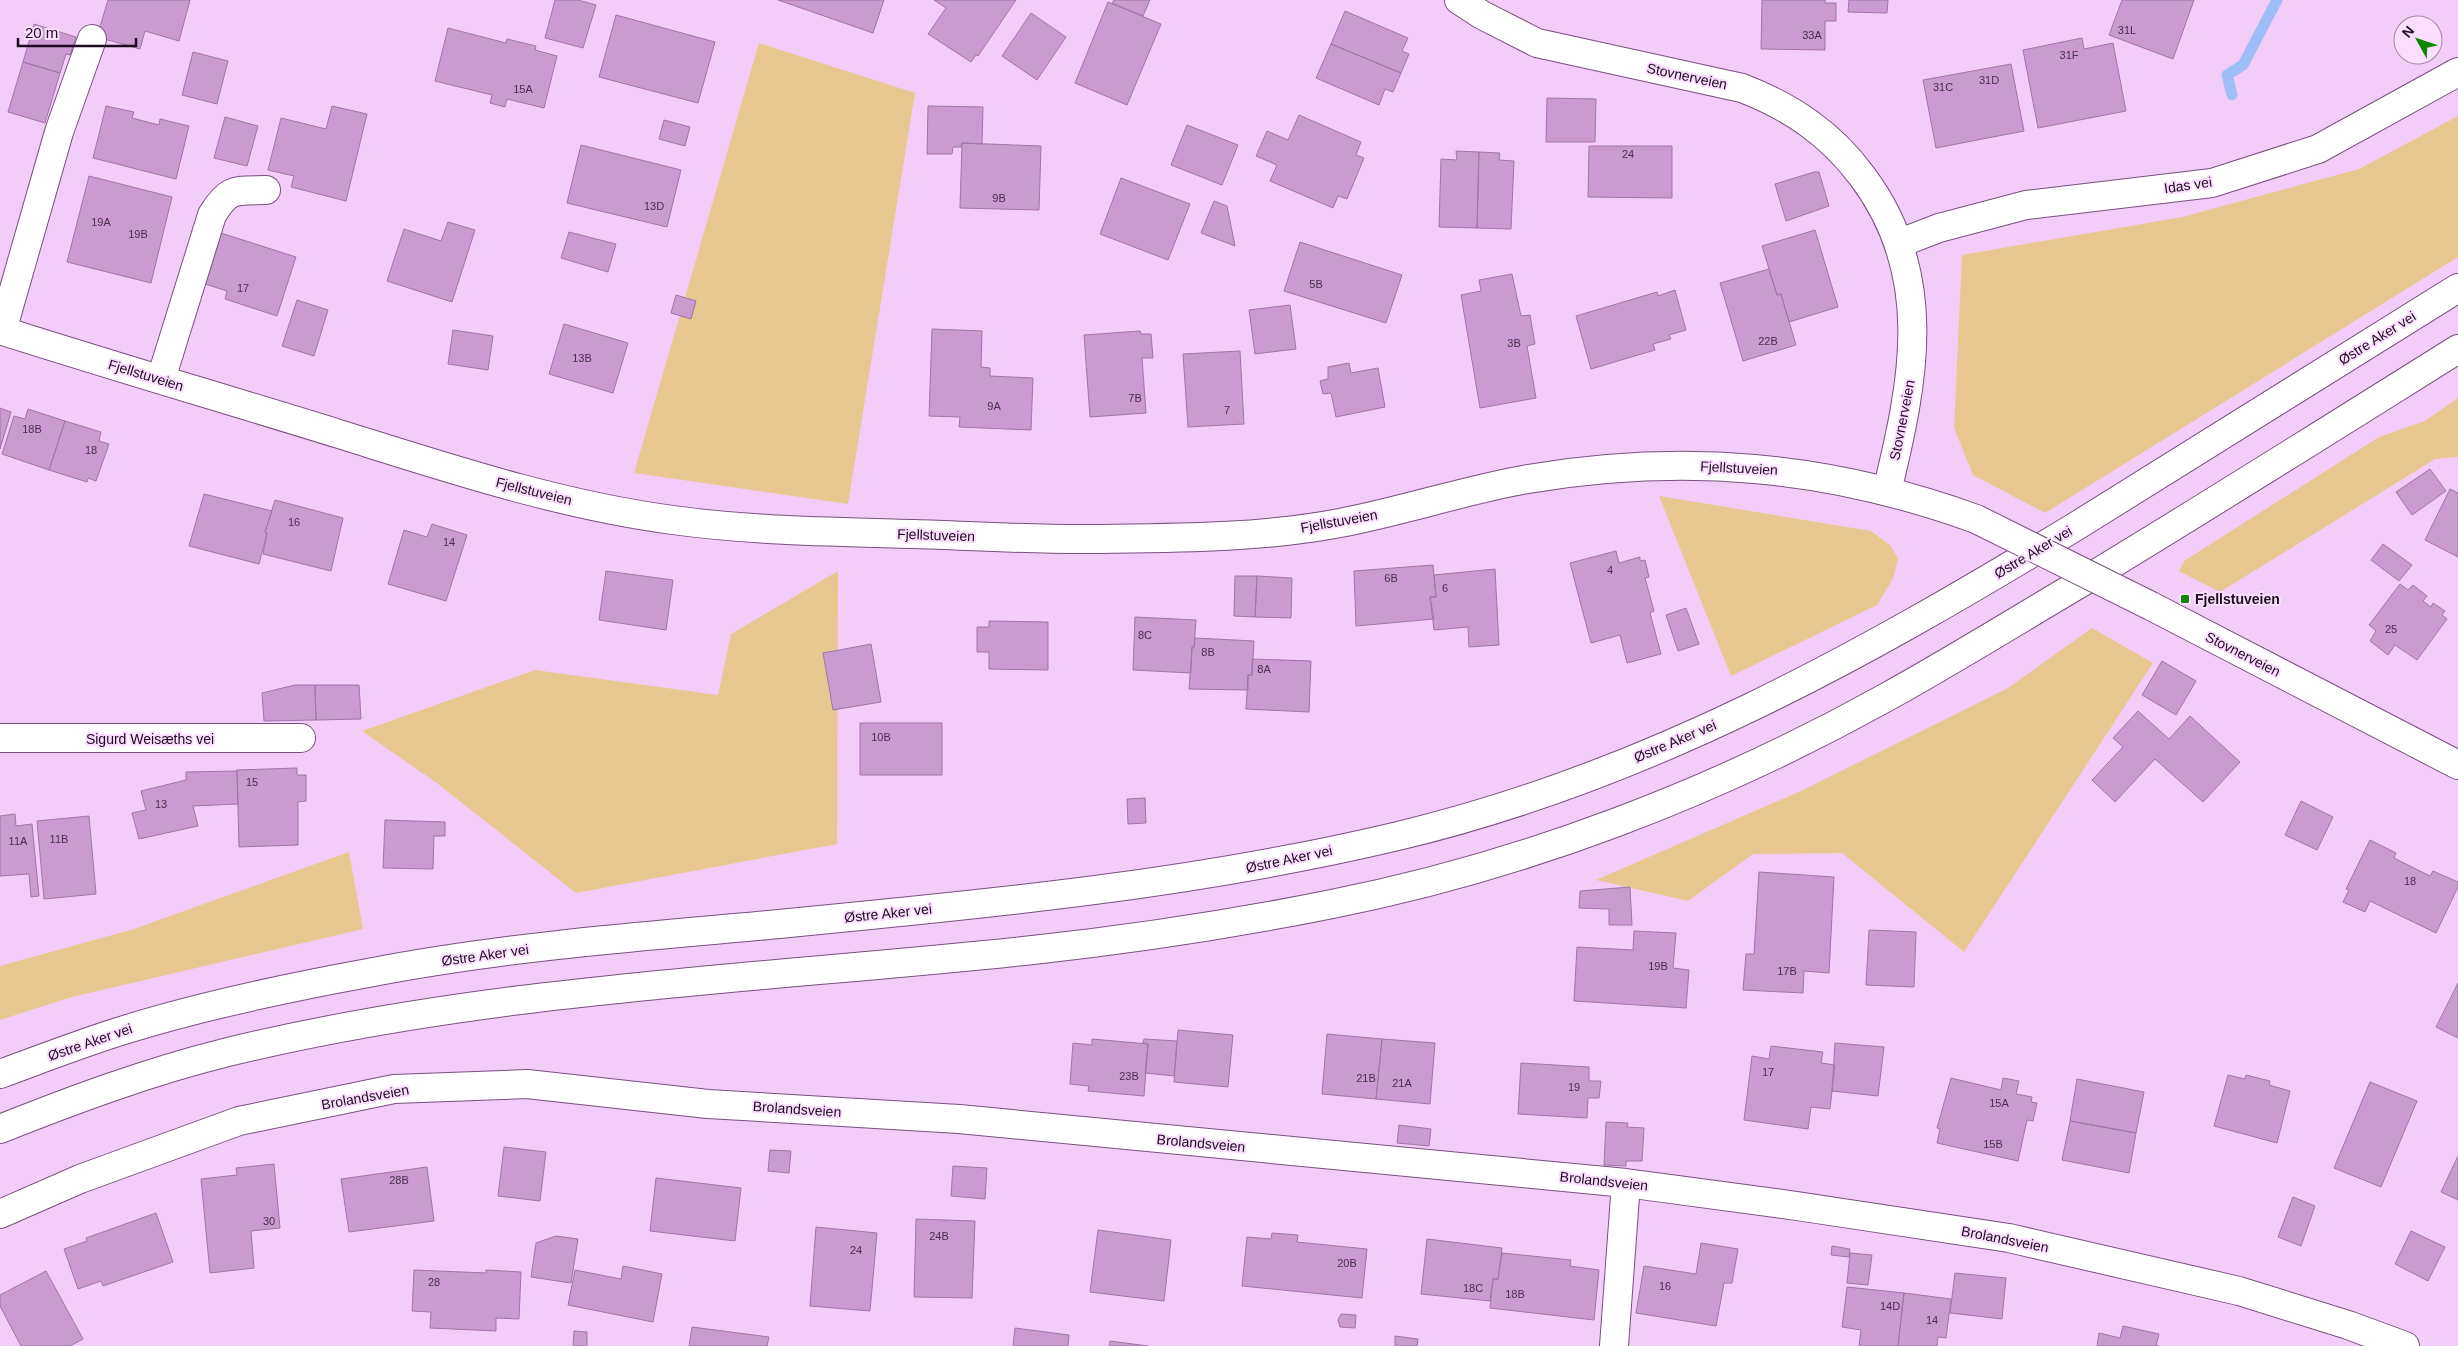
<svg xmlns="http://www.w3.org/2000/svg" width="2458" height="1346" font-family="Helvetica,sans-serif">
  <style>
    .green { fill: #e8c890 }
    .lines { fill: none; stroke-linecap: round; stroke-linejoin: round }
    .stream { stroke: #9fbef7; stroke-width: 11 }
    .building { fill: #c99bd0; stroke: #a075a7 }
    .minor-casing { stroke: #795080; stroke-width: 30 }
    .highway-casing { stroke: #795080; stroke-width: 30 }
    .minor { stroke: #fff; stroke-width: 28 }
    .highway { stroke: #fff; stroke-width: 28 }
    .minor-bridge-casing { stroke: #795080; stroke-width: 30; stroke-linecap: butt }
    .minor-bridge { stroke: #fff; stroke-width: 28 }
    .poi-dot { fill: #128600; stroke: #fbdeff; stroke-width: 2 }
    .labels { text-anchor: middle; stroke-width: 4; stroke-linejoin: round; paint-order: stroke }
    .number-label { font-size: 11px; fill: #49304c }
    .street-label { font-size: 14px; fill: #1e0d20; stroke: #fbdeff }
    .poi-label { font-size: 14px; font-weight: bold; fill: #1e0d20; stroke: #fbdeff; text-anchor: start }
  </style>
  <rect width="100%" height="100%" fill="#f3cdf9"/>
  <path class="green" d="M759 43 915 93 848 504 634 473Z
    M2458 116V257L2045 513 1973 475 1954 428 1962 255 2182 217 2359 169Z
    M2458 398V457L2435 459 2220 592 2179 571 2184 561 2379 437 2425 421Z
    M1659 496 1871 531 1891 546 1898 559 1893 579 1877 605 1731 676Z
    M838 571 837 844 576 893 438 784 362 731 535 670 718 695 731 634Z
    M2092 628 2153 663 1964 952 1842 853 1753 854 1688 901 1596 880 1801 791 2008 688Z
    M349 852 363 929 72 997 0 1020V966L134 929Z"/>
  <g class="lines">
    <path class="stream" d="M2232 95 2227 75 2243 65 2277 0"/>
  </g>
  <path class="building" d="M108 0H190L179 41 145 31 140 49 97 37Z
    M555 0H578L596 5 583 48 545 38Z
    M778 0H884L873 33Z
    M934 0H1016L978 56 976 55 971 62 928 34 946 8Z
    M1114 0H1150L1143 16 1112 3Z
    M1762 0H1825V3H1836V21H1825V50L1761 49Z
    M1849 0H1888L1887 13 1848 12Z
    M2122 0H2194L2173 59 2109 35Z
    M1108 2 1161 24 1127 105 1075 83Z
    M1345 11 1408 38 1402 51 1409 54 1401 73 1331 44Z
    M1031 13 1066 37 1037 80 1002 56Z
    M616 15 715 42 698 103 599 77Z
    M34 24 76 37 70 55 66 54 60 73 23 62Z
    M448 28 506 43 507 39 536 46 535 50 557 56 544 108 507 99 505 107 490 103 492 95 435 81Z
    M2082 38 2084 49 2113 43 2126 111 2038 128 2023 50Z
    M1331 44 1401 73 1393 92 1385 89 1379 105 1316 78Z
    M193 52 228 61 217 104 182 95Z
    M23 62 60 73 45 123 8 112Z
    M2011 64 2024 131 1936 148 1923 80Z
    M1547 98 1596 99 1595 142H1546Z
    M106 106 134 112 132 118 159 125 160 119 189 126 176 179 93 158Z
    M332 106 367 114 346 201 291 187 294 176 268 170 281 118 326 129Z
    M928 106 983 107 982 144 962 143 961 147H953L952 154H927Z
    M1299 115 1361 142 1356 155 1364 158 1347 199 1338 196 1333 208 1270 181 1277 165 1256 156 1267 131 1288 140Z
    M225 117 258 126 247 166 214 158Z
    M664 120 690 127 685 146 659 139Z
    M1187 125 1238 145 1222 185 1171 165Z
    M962 143 1041 146 1039 210 960 208Z
    M581 145 681 170 667 227 567 203Z
    M1589 146H1672V198L1588 197Z
    M1456 151 1479 152 1477 228 1439 227 1441 159 1457 160Z
    M1479 152 1500 153 1499 160 1514 161 1511 229 1477 228Z
    M1814 172H1819L1829 206 1786 221 1775 184Z
    M89 176 172 197 151 283 67 262Z
    M1121 178 1190 204 1168 260 1100 234Z
    M1214 201 1227 206 1235 246 1201 233Z
    M448 222 475 230 452 302 387 281 404 229 441 241Z
    M1815 230 1838 307 1789 322 1781 294 1777 295 1762 246Z
    M569 232 616 244 608 272 561 258Z
    M221 233 296 257 277 316 225 299 227 291 205 284Z
    M1300 242 1402 275 1386 323 1284 291Z
    M1769 269 1777 295 1781 294 1796 345 1743 361 1720 283Z
    M1512 274 1521 316 1530 315 1535 344 1527 346 1536 398 1480 408 1461 295 1481 291 1479 280Z
    M1675 290 1686 330 1669 335 1671 339 1653 344 1655 350 1591 369 1576 316 1657 292 1658 296Z
    M676 295 696 301 691 319 671 313Z
    M297 300 328 310 314 356 282 346Z
    M1290 305 1296 349 1255 354 1249 310Z
    M564 324 628 343 613 393 549 374Z
    M932 329 982 331 981 367 990 368V376L1033 378 1031 430 959 427 960 417 929 416Z
    M453 330 493 336 488 370 448 364Z
    M1140 331 1141 334H1151L1153 358H1142L1146 413 1090 417 1084 335Z
    M1240 351 1244 424 1188 427 1183 354Z
    M1349 363 1351 373 1378 368 1385 407 1336 417 1331 393 1323 394 1320 381 1328 379V367Z
    M0 408 11 412 0 449Z
    M28 409 65 421 49 470 2 454 14 416 25 419Z
    M65 421 101 432 99 441 109 444 96 481 88 478 87 482 49 470Z
    M2430 469 2446 491 2412 515 2396 492Z
    M2450 489 2458 493V557L2425 540Z
    M204 494 272 511 265 532 267 533 259 564 189 546Z
    M275 500 343 518 331 571 263 554 267 533 265 532Z
    M432 524 467 535 446 601 388 584 404 530 427 537Z
    M2383 544 2412 565 2399 581 2371 560Z
    M1616 551 1619 563 1640 557V561L1645 560 1649 577 1645 578 1654 611 1650 613 1661 654 1627 663 1620 635 1591 643 1570 563Z
    M1433 565 1436 597H1430L1434 619 1356 626 1354 571Z
    M1495 569 1499 645 1469 647 1468 627 1434 630 1430 597H1436L1434 575Z
    M606 571 673 580 666 630 599 620Z
    M1235 576H1257L1255 617 1234 616Z
    M1257 576 1292 578 1291 618 1255 617Z
    M2400 584 2408 590 2413 585 2427 596 2423 601 2431 607 2433 603 2445 611 2442 615 2447 619 2417 660 2395 645 2388 655 2370 641 2376 631 2369 625Z
    M1686 608 1699 644 1678 651 1666 615Z
    M1135 617 1196 620 1194 647H1192L1191 673 1133 670Z
    M989 621 1048 622V670L989 669V652H977V627H989Z
    M1195 638 1254 641 1252 675H1248V690L1189 689 1192 647H1194Z
    M871 644 881 702 833 710 823 653Z
    M1252 659 1311 661 1309 712 1246 709 1248 675H1252Z
    M2162 661 2196 681 2176 715 2142 695Z
    M295 685H315L316 720 264 721 262 693Z
    M315 685H359L361 719 316 720Z
    M2138 711 2169 739 2190 716 2240 762 2203 802 2155 759 2115 802 2092 780 2123 747 2113 738Z
    M860 723H942V775H860Z
    M297 768V775H306V801L298 802V845L239 847 237 770Z
    M237 771 238 804 193 806 198 826 139 839 132 813 146 810 141 791 186 780V772Z
    M1145 798 1146 823 1128 824 1127 799Z
    M2301 801 2333 817 2317 850 2285 835Z
    M15 814 16 826 32 824 39 896 31 897 29 874 0 876V816Z
    M89 816 96 894 44 899 37 821Z
    M385 820 445 822V836H434L433 869 383 868Z
    M2370 840 2396 853 2394 858 2430 876 2433 871 2458 882V887L2436 933 2370 901 2365 912 2343 902 2349 890 2346 889Z
    M1759 872 1834 877 1829 973 1804 971 1803 993 1743 990 1746 954H1754Z
    M1630 887 1632 925H1609V909L1579 908 1580 891Z
    M1869 930 1916 932 1914 987 1866 985Z
    M1634 931 1676 933 1673 968 1689 970 1686 1008 1574 1001 1577 947 1633 950Z
    M2458 983V1038L2436 1027Z
    M1178 1030 1233 1035 1228 1087 1174 1082Z
    M1327 1034 1382 1039 1376 1099 1322 1094Z
    M1092 1039 1148 1044 1144 1096 1088 1091 1089 1086 1070 1084 1073 1043 1092 1045Z
    M1144 1039 1177 1041 1174 1076 1145 1073 1148 1044 1143 1043Z
    M1382 1039 1435 1043 1430 1104 1376 1099Z
    M1835 1043 1884 1047 1878 1096 1832 1091Z
    M1771 1046 1823 1052 1821 1063 1835 1065 1830 1109 1811 1107 1808 1129 1744 1120 1752 1056 1769 1059Z
    M1521 1063 1589 1067V1081H1601L1599 1098H1588L1587 1118 1518 1114Z
    M2228 1075 2245 1079 2246 1075 2270 1081 2269 1085 2290 1091 2277 1143 2214 1126Z
    M1951 1078 2001 1090 2003 1078 2019 1081 2016 1094 2032 1097 2031 1102 2037 1103 2033 1121 2027 1120 2018 1161 1937 1143 1940 1129 1937 1128Z
    M2077 1079 2144 1092 2136 1133 2070 1121Z
    M2370 1082 2417 1101 2381 1187 2334 1168Z
    M2070 1121 2136 1133 2129 1173 2062 1160Z
    M1606 1122 1628 1123 1627 1127 1644 1128 1642 1161H1626V1166L1604 1165Z
    M1399 1125 1431 1129 1429 1146 1397 1143Z
    M504 1147 546 1152 540 1201 498 1196Z
    M770 1150 791 1151 789 1173 768 1171Z
    M2458 1156V1200L2441 1192Z
    M274 1164 280 1228 251 1231 254 1268 210 1273 201 1179 237 1175 236 1168Z
    M953 1166 987 1168 985 1199 951 1196Z
    M427 1167 434 1221 349 1232 341 1179Z
    M656 1178 741 1188 735 1241 650 1231Z
    M2293 1197 2315 1206 2301 1246 2278 1237Z
    M156 1213 173 1262 103 1286 101 1281 78 1289 64 1249 87 1241 86 1238Z
    M916 1219 975 1221 972 1298 914 1297Z
    M816 1227 877 1233 870 1311 810 1306Z
    M1098 1230 1171 1240 1164 1301 1090 1292Z
    M2411 1231 2445 1247 2428 1281 2395 1264Z
    M1272 1233 1298 1235 1297 1242 1367 1249 1362 1298 1242 1286 1247 1237 1271 1239Z
    M556 1236 578 1239 571 1283 531 1277 536 1243Z
    M1427 1239 1502 1248 1498 1279H1493L1490 1301 1421 1294Z
    M1701 1243 1738 1249 1732 1283H1724L1716 1326 1636 1313 1644 1266 1696 1274Z
    M1832 1246 1850 1249 1849 1257 1831 1255Z
    M1502 1253 1571 1260 1570 1266 1599 1270 1594 1320 1490 1308 1493 1279H1498Z
    M1850 1253 1872 1255 1868 1285 1847 1283Z
    M623 1266 662 1274 653 1322 568 1305 575 1270 621 1279Z
    M414 1270 486 1273V1270L521 1272 519 1319 496 1318V1331L430 1328 431 1312 412 1311Z
    M46 1271 83 1339 70 1346H21L0 1306V1295Z
    M1955 1273 2006 1278 2002 1319 1950 1313Z
    M1847 1287 1904 1293 1898 1346H1859L1861 1330 1842 1327Z
    M1904 1293 1951 1299 1946 1338 1938 1337 1937 1346H1898Z
    M1341 1314 1356 1315 1355 1328 1340 1327 1338 1320Z
    M2123 1326 2159 1334 2156 1346H2159H2097L2099 1333 2120 1338Z
    M692 1327 769 1337 767 1346H689Z
    M1015 1328 1069 1335 1068 1346H1013Z
    M574 1331 587 1332V1346H573Z
    M1395 1336 1418 1339 1417 1346H1395Z
    M1110 1341 1148 1346H1109Z"/>
  <g class="lines">
    <g class="minor-casing">
      <path id="minor" d="M1459 0 1482 15 1537 43 1742 88C1791 107 1830 133 1862 176 1936 274 1914 381 1887 491
        M1900 243 1939 228 2026 205 2212 183 2318 149 2458 72
        M0 330C113 366 226 399 339 434 448 468 559 505 673 520 753 531 834 532 915 534 976 536 1037 540 1098 539 1178 538 1261 538 1340 523 1403 511 1465 490 1528 479 1684 453 1827 465 1976 519
        M2 331 59 132 92 39
        M161 379 212 215C229 187 235 191 266 190
        M2151 606 2458 765
        M0 738H301
        M0 1214 80 1179 239 1121 394 1089 527 1084 708 1104 959 1119 1626 1183 1797 1206 2009 1238 2239 1291 2348 1325 2405 1346
        M1614 1346 1626 1183"/>
    </g>
    <g class="highway-casing">
      <path id="highway" d="M0 1074C41 1059 82 1043 124 1030 204 1005 286 988 368 973 493 949 620 938 747 927 965 906 1184 887 1398 836 1646 777 1863 656 2078 525 2205 447 2331 367 2458 288
        M0 1129C73 1100 148 1072 224 1053 489 988 763 979 1033 950 1133 939 1233 924 1332 904 1524 866 1714 793 1885 698 1954 660 2021 618 2089 578 2213 503 2335 426 2458 349"/>
    </g>
    <use href="#minor" class="minor"/>
    <use href="#highway" class="highway"/>
    <g class="minor-bridge-casing">
      <path id="minor-bridge" d="M1976 519 2151 606"/>
    </g>
    <use href="#minor-bridge" class="minor-bridge"/>
  </g>
  <rect class="poi-dot" x="2180" y="594" width="10" height="10" rx="2.5"/>
  <g class="labels">
    <g class="number-label">
      <text x="2127" y="34">31L</text>
      <text x="1812" y="39">33A</text>
      <text x="2069" y="59">31F</text>
      <text x="1989" y="84">31D</text>
      <text x="1943" y="91">31C</text>
      <text x="523" y="93">15A</text>
      <text x="1628" y="158">24</text>
      <text x="999" y="202">9B</text>
      <text x="654" y="210">13D</text>
      <text x="101" y="226">19A</text>
      <text x="138" y="238">19B</text>
      <text x="1316" y="288">5B</text>
      <text x="243" y="292">17</text>
      <text x="1768" y="345">22B</text>
      <text x="1514" y="347">3B</text>
      <text x="582" y="362">13B</text>
      <text x="1135" y="402">7B</text>
      <text x="994" y="410">9A</text>
      <text x="1227" y="414">7</text>
      <text x="32" y="433">18B</text>
      <text x="91" y="454">18</text>
      <text x="294" y="526">16</text>
      <text x="449" y="546">14</text>
      <text x="1610" y="574">4</text>
      <text x="1391" y="582">6B</text>
      <text x="1445" y="592">6</text>
      <text x="2391" y="633">25</text>
      <text x="1145" y="639">8C</text>
      <text x="1208" y="656">8B</text>
      <text x="1264" y="673">8A</text>
      <text x="881" y="741">10B</text>
      <text x="252" y="786">15</text>
      <text x="161" y="808">13</text>
      <text x="59" y="843">11B</text>
      <text x="18" y="845">11A</text>
      <text x="2410" y="885">18</text>
      <text x="1658" y="970">19B</text>
      <text x="1787" y="975">17B</text>
      <text x="1768" y="1076">17</text>
      <text x="1129" y="1080">23B</text>
      <text x="1366" y="1082">21B</text>
      <text x="1402" y="1087">21A</text>
      <text x="1574" y="1091">19</text>
      <text x="1999" y="1107">15A</text>
      <text x="1993" y="1148">15B</text>
      <text x="399" y="1184">28B</text>
      <text x="269" y="1225">30</text>
      <text x="939" y="1240">24B</text>
      <text x="856" y="1254">24</text>
      <text x="1347" y="1267">20B</text>
      <text x="434" y="1286">28</text>
      <text x="1665" y="1290">16</text>
      <text x="1473" y="1292">18C</text>
      <text x="1515" y="1298">18B</text>
      <text x="1890" y="1310">14D</text>
      <text x="1932" y="1324">14</text>
    </g>
    <g class="street-label">
      <text transform="translate(1687 76) rotate(12)" y="5">Stovnerveien</text>
      <text transform="translate(2188 185) rotate(-8)" y="5">Idas vei</text>
      <text transform="translate(2377 338) rotate(-32)" y="5">Østre Aker vei</text>
      <text transform="translate(146 375) rotate(17)" y="5">Fjellstuveien</text>
      <text transform="translate(1902 420) rotate(-79)" y="5">Stovnerveien</text>
      <text transform="translate(1739 468) rotate(3)" y="5">Fjellstuveien</text>
      <text transform="translate(534 491) rotate(14)" y="5">Fjellstuveien</text>
      <text transform="translate(1339 521) rotate(-10)" y="5">Fjellstuveien</text>
      <text transform="translate(936 535) rotate(2)" y="5">Fjellstuveien</text>
      <text transform="translate(2033 552) rotate(-31)" y="5">Østre Aker vei</text>
      <text transform="translate(2243 654) rotate(27)" y="5">Stovnerveien</text>
      <text x="150" y="744">Sigurd Weisæths vei</text>
      <text transform="translate(1675 741) rotate(-23)" y="5">Østre Aker vei</text>
      <text transform="translate(1289 859) rotate(-12)" y="5">Østre Aker vei</text>
      <text transform="translate(888 913) rotate(-6)" y="5">Østre Aker vei</text>
      <text transform="translate(485 955) rotate(-8)" y="5">Østre Aker vei</text>
      <text transform="translate(90 1042) rotate(-19)" y="5">Østre Aker vei</text>
      <text transform="translate(365 1097) rotate(-10)" y="5">Brolandsveien</text>
      <text transform="translate(797 1109) rotate(4)" y="5">Brolandsveien</text>
      <text transform="translate(1201 1143) rotate(5)" y="5">Brolandsveien</text>
      <text transform="translate(1604 1181) rotate(6)" y="5">Brolandsveien</text>
      <text transform="translate(2005 1239) rotate(11)" y="5">Brolandsveien</text>
    </g>
    <g class="poi-label">
      <text x="2195" y="604">Fjellstuveien</text>
    </g>
  </g>
  <g transform="translate(2418 40) rotate(310)"><circle r="24" fill="#fbdeff" stroke="#a38aa6"/>
  <path d="M0-4L9 19L0 12L-9 19Z" fill="#128600"/>
  <text y="-8" font-size="14" font-weight="bold" text-anchor="middle" fill="#1e0d20">N</text>
  </g>
  <path d="M18 38v8h118v-8" fill="none" stroke="#1e0d20" stroke-width="2.5"/>
  <text x="25" y="38" font-size="15" fill="#1e0d20" stroke="#fbdeff" stroke-width="4" paint-order="stroke">20 m</text>
</svg>
